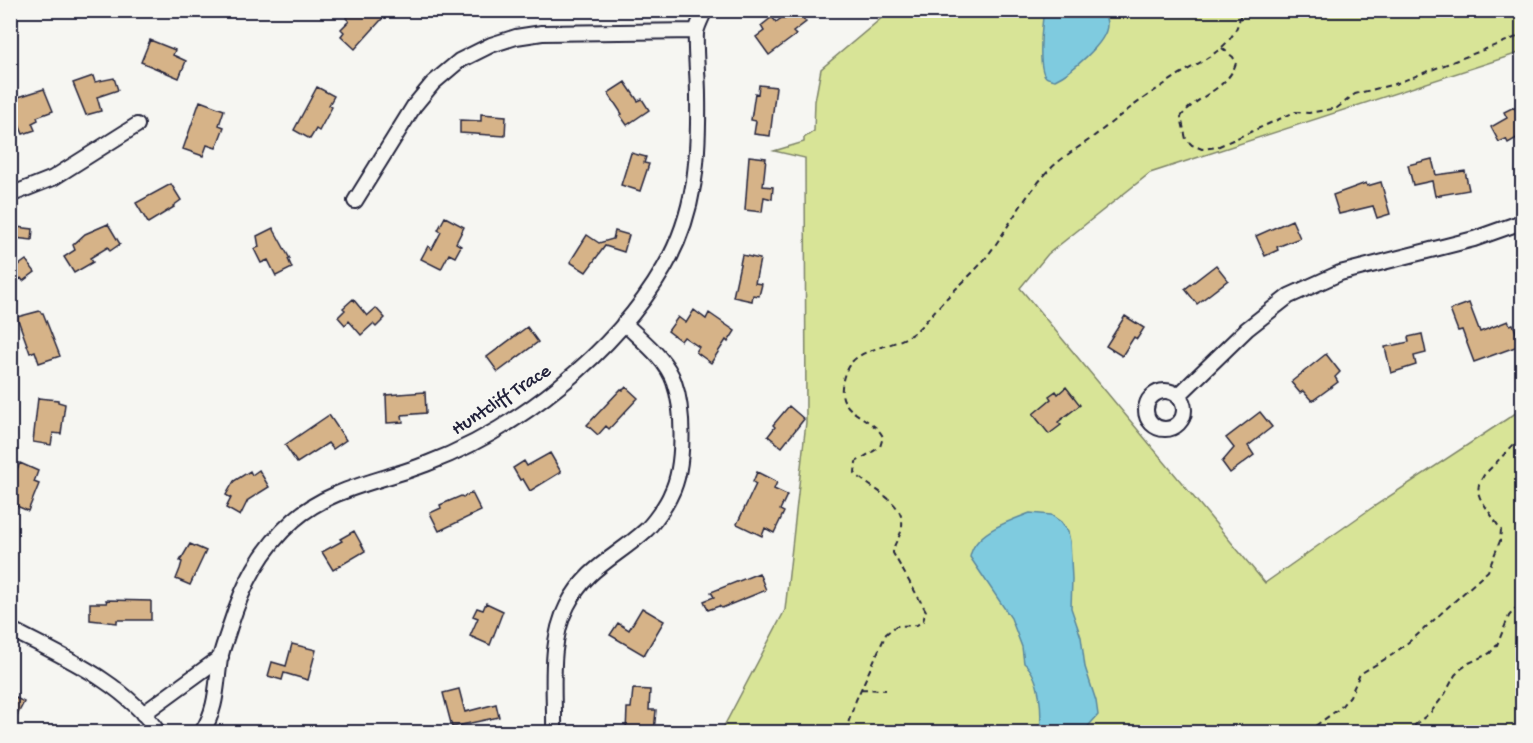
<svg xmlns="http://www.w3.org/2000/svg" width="1533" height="743" font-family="'Gochi Hand',sans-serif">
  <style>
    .green { fill: #d8e497; stroke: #7d8369; stroke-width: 1.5 }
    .water { fill: #7fcbdf; stroke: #5a879d; stroke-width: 1.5 }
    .building { fill: #d6b388; stroke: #22223b; stroke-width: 1.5 }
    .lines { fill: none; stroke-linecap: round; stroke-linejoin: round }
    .minor-casing { stroke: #22223b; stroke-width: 18 }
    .path { stroke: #22223b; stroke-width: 2; stroke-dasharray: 6 4.5; stroke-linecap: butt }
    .minor { stroke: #f6f6f2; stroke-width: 14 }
    .labels { text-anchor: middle; stroke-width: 4.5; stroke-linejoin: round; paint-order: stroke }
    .street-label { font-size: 20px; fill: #22223b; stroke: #f6f6f2 }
  </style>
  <rect width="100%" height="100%" fill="#f6f6f2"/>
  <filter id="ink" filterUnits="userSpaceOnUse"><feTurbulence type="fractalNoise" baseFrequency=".0167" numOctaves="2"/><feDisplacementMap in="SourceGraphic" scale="12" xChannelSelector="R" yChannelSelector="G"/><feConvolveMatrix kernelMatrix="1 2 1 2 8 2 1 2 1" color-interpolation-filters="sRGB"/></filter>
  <g filter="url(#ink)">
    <path class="green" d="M1310 10 1328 16 1339 10 1522 11V52L1150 173 1048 254 1020 288 1265 583 1373 507 1522 409V732H721L785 610 806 422 805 158 774 151 804 142V138L814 131 815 101 821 69 890 11Z"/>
    <path class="water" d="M1044 11H1104C1105 15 1107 20 1107 25 1107 43 1070 73 1055 80 1054 80 1047 78 1046 77 1037 69 1042 23 1044 11Z
      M1030 513 1051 515 1061 522 1068 532 1070 541 1072 579 1071 608 1081 637 1085 667 1096 701 1098 715 1083 732H1040C1042 712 1041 677 1024 663L1022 647 1011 618 970 557C974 532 1009 521 1030 513Z"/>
    <path class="building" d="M353 10H390L355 49 341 36 344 32 341 29 349 21 346 18Z
      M797 10 806 22 793 32 796 35 769 55 756 37 764 31 761 26 772 17 776 22 783 17 785 19Z
      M150 40 175 50 173 55 186 61 179 78 141 62Z
      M93 76 95 82 114 78 118 90 97 97 101 111 86 115 73 83Z
      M625 82 638 101 642 99 649 110 627 125 620 115 622 114 608 93Z
      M759 85 776 87 770 136 754 134 756 121 751 120 755 93 758 94Z
      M317 87 334 96 329 105 332 107 319 131 316 129 310 139 294 130Z
      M44 89 53 111 37 117 38 120 32 123 35 130 23 134 15 115 18 114 12 99Z
      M200 101 224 110 219 125 224 127 216 148 207 145 203 156 183 149Z
      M1514 107 1518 114 1522 112V135L1508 143 1506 139 1499 142 1491 127 1507 118 1504 112Z
      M481 114 506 116 505 136 460 133V120L481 121Z
      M631 153 646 157 644 163 649 164 640 191 621 185Z
      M749 156 766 158 763 186 773 187 772 199 764 197 762 212 745 210Z
      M1432 159 1436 175 1465 171 1469 190 1435 196 1432 181 1413 185 1408 165Z
      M1381 182 1390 214 1377 218 1373 206 1339 214 1333 195 1366 183 1367 186Z
      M171 184 181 200 173 206 174 207 148 223 136 203Z
      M445 217 464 227 456 243 461 246 455 257 449 254 441 269 421 259 428 246 432 249 441 232 438 230Z
      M1292 220 1300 238 1277 247 1278 250 1265 256 1256 236Z
      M108 224 120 244 110 251 108 247 90 258 93 262 74 273 64 257 75 250 73 245 85 234Z
      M16 227 33 229 32 240 15 238Z
      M273 228 290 259H288L292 268 276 276 268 260 261 263 254 249 259 247 257 236Z
      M615 231 629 235 624 252 605 246 586 272 570 262 587 235 599 243 613 239Z
      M10 255 19 265 26 260 35 272 23 281 21 278 10 287Z
      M742 255 760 259 755 283 762 284 759 296 753 295 752 301 733 297Z
      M1216 265 1228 280 1197 304 1185 289Z
      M353 299 367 316 376 308 385 318 376 327 373 324 361 335 349 321 345 325 338 317 345 310 343 308Z
      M1469 303 1480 332 1508 321 1510 325 1513 324 1519 340 1517 341 1518 346 1474 362 1462 330 1458 331 1450 310Z
      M694 310 706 319 709 313 735 331 728 342 726 340 711 363 696 352 699 347 684 337 681 341 668 331 678 317 686 323Z
      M40 311 41 313H43L60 356 39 363 35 351 30 353 17 317Z
      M1125 316 1144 328 1137 339 1134 337 1122 356 1106 346Z
      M527 327 538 342 498 372 487 357Z
      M1422 334 1426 353 1414 356 1416 365 1391 373 1385 347 1409 342 1408 337Z
      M1326 354 1340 372 1335 377 1338 382 1312 401 1303 391 1300 393 1291 382Z
      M626 387 638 398 609 429 606 426 598 435 587 425 621 389 623 390Z
      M1066 387 1080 405 1058 422 1061 425 1049 434 1033 414 1051 399 1049 396 1056 391 1058 394Z
      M425 392 426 413 402 415 403 422 387 423 386 395Z
      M38 398 58 400V402L65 404 61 434 53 433 51 445 33 442Z
      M789 406 804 419 782 447 768 436 775 427 773 425Z
      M1260 412 1272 427 1248 446 1254 455 1230 473 1222 462 1234 448 1226 438Z
      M329 415 346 440 333 449 328 443 297 463 285 445Z
      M550 453 561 472 530 491 523 479 520 480 513 468 524 461 527 466Z
      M20 463 38 471 34 482 39 484 28 511 10 503V484Z
      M259 470 269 487 248 500 240 516 226 508 231 498 226 495 234 481 250 471 252 475Z
      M757 472 777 482 774 489 787 495 780 510 784 512 774 533 765 528 762 536 737 524 756 484 753 482Z
      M472 493 481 511 439 531 430 513 441 508 440 505 461 496 463 497Z
      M354 531 365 551 333 570 322 552 342 541 340 539Z
      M190 544 206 551 190 585 176 579 180 569 182 562 180 561Z
      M759 573 766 590 722 608 719 606 708 610 704 601 714 597 711 592Z
      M106 600 151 601V620H117V623L90 620V603H107Z
      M486 603 503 611 490 645 470 636 478 618 473 616 477 608 483 610Z
      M642 608 664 621 644 655 610 635 618 623 629 630Z
      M292 644 316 650 308 680 284 673 282 680 268 676 272 662 286 666Z
      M459 689 465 712 496 704 499 717 452 727 443 693Z
      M633 689 650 690 649 710H656L654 732H626L627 708H631Z
      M14 697 24 702 10 729V703Z"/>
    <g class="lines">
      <g class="minor-casing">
        <path id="minor" d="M10 195 53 178 137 125
          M355 201 414 106 433 83 459 61 491 45 516 37 542 33 696 31
          M1146 410a19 19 0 1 1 38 0a19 19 0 1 1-38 0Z
          M1178 396 1247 329 1289 296 1340 273 1474 239 1522 222
          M10 629C63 657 124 682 158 732
          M143 714 221 657
          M202 732C217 709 216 686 220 659 222 648 227 637 230 626 243 585 261 549 294 520 330 488 382 481 426 464 517 430 615 353 664 268 696 213 699 157 698 96 698 75 695 53 696 33 697 26 702 17 705 10
          M554 732C555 692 548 643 567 606 586 568 615 558 645 531 653 524 667 504 671 494 685 467 684 410 674 382 666 358 641 340 624 323"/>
      </g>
      <path class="path" d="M1222 48 1233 57 1236 63C1228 90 1195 96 1181 117L1186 139 1192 145 1202 149 1217 147 1295 112 1309 113 1337 108 1355 94 1395 84 1522 35
        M861 689 886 690
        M845 732 856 700 886 634 896 626 917 625 923 621 926 611 893 553C893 543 901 537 902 527 905 500 869 489 855 473L856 462 880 447 883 437C874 417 839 415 842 387 846 342 888 354 916 331 926 322 934 311 944 301 958 286 975 272 988 255 1007 230 1021 201 1043 177 1055 162 1073 151 1089 140 1101 131 1113 121 1125 112 1142 99 1160 87 1177 76 1204 59 1238 47 1241 10
        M1307 732 1340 708 1350 696 1360 674 1392 655 1415 637 1488 571 1500 541 1501 530 1480 498 1478 492 1479 484 1484 475 1522 436
        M1406 732 1431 712 1445 694 1455 675 1461 669 1469 663 1490 653 1497 645 1509 616 1522 601"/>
      <use href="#minor" class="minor"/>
    </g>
  </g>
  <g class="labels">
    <g class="street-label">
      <text transform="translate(500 398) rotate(-33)" y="7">Huntcliff Trace</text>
    </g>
  </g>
  <rect width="1533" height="743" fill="none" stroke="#f6f6f2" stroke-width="36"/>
  <rect x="18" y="18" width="1497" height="707" fill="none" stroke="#22223b" stroke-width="2" filter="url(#ink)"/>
</svg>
